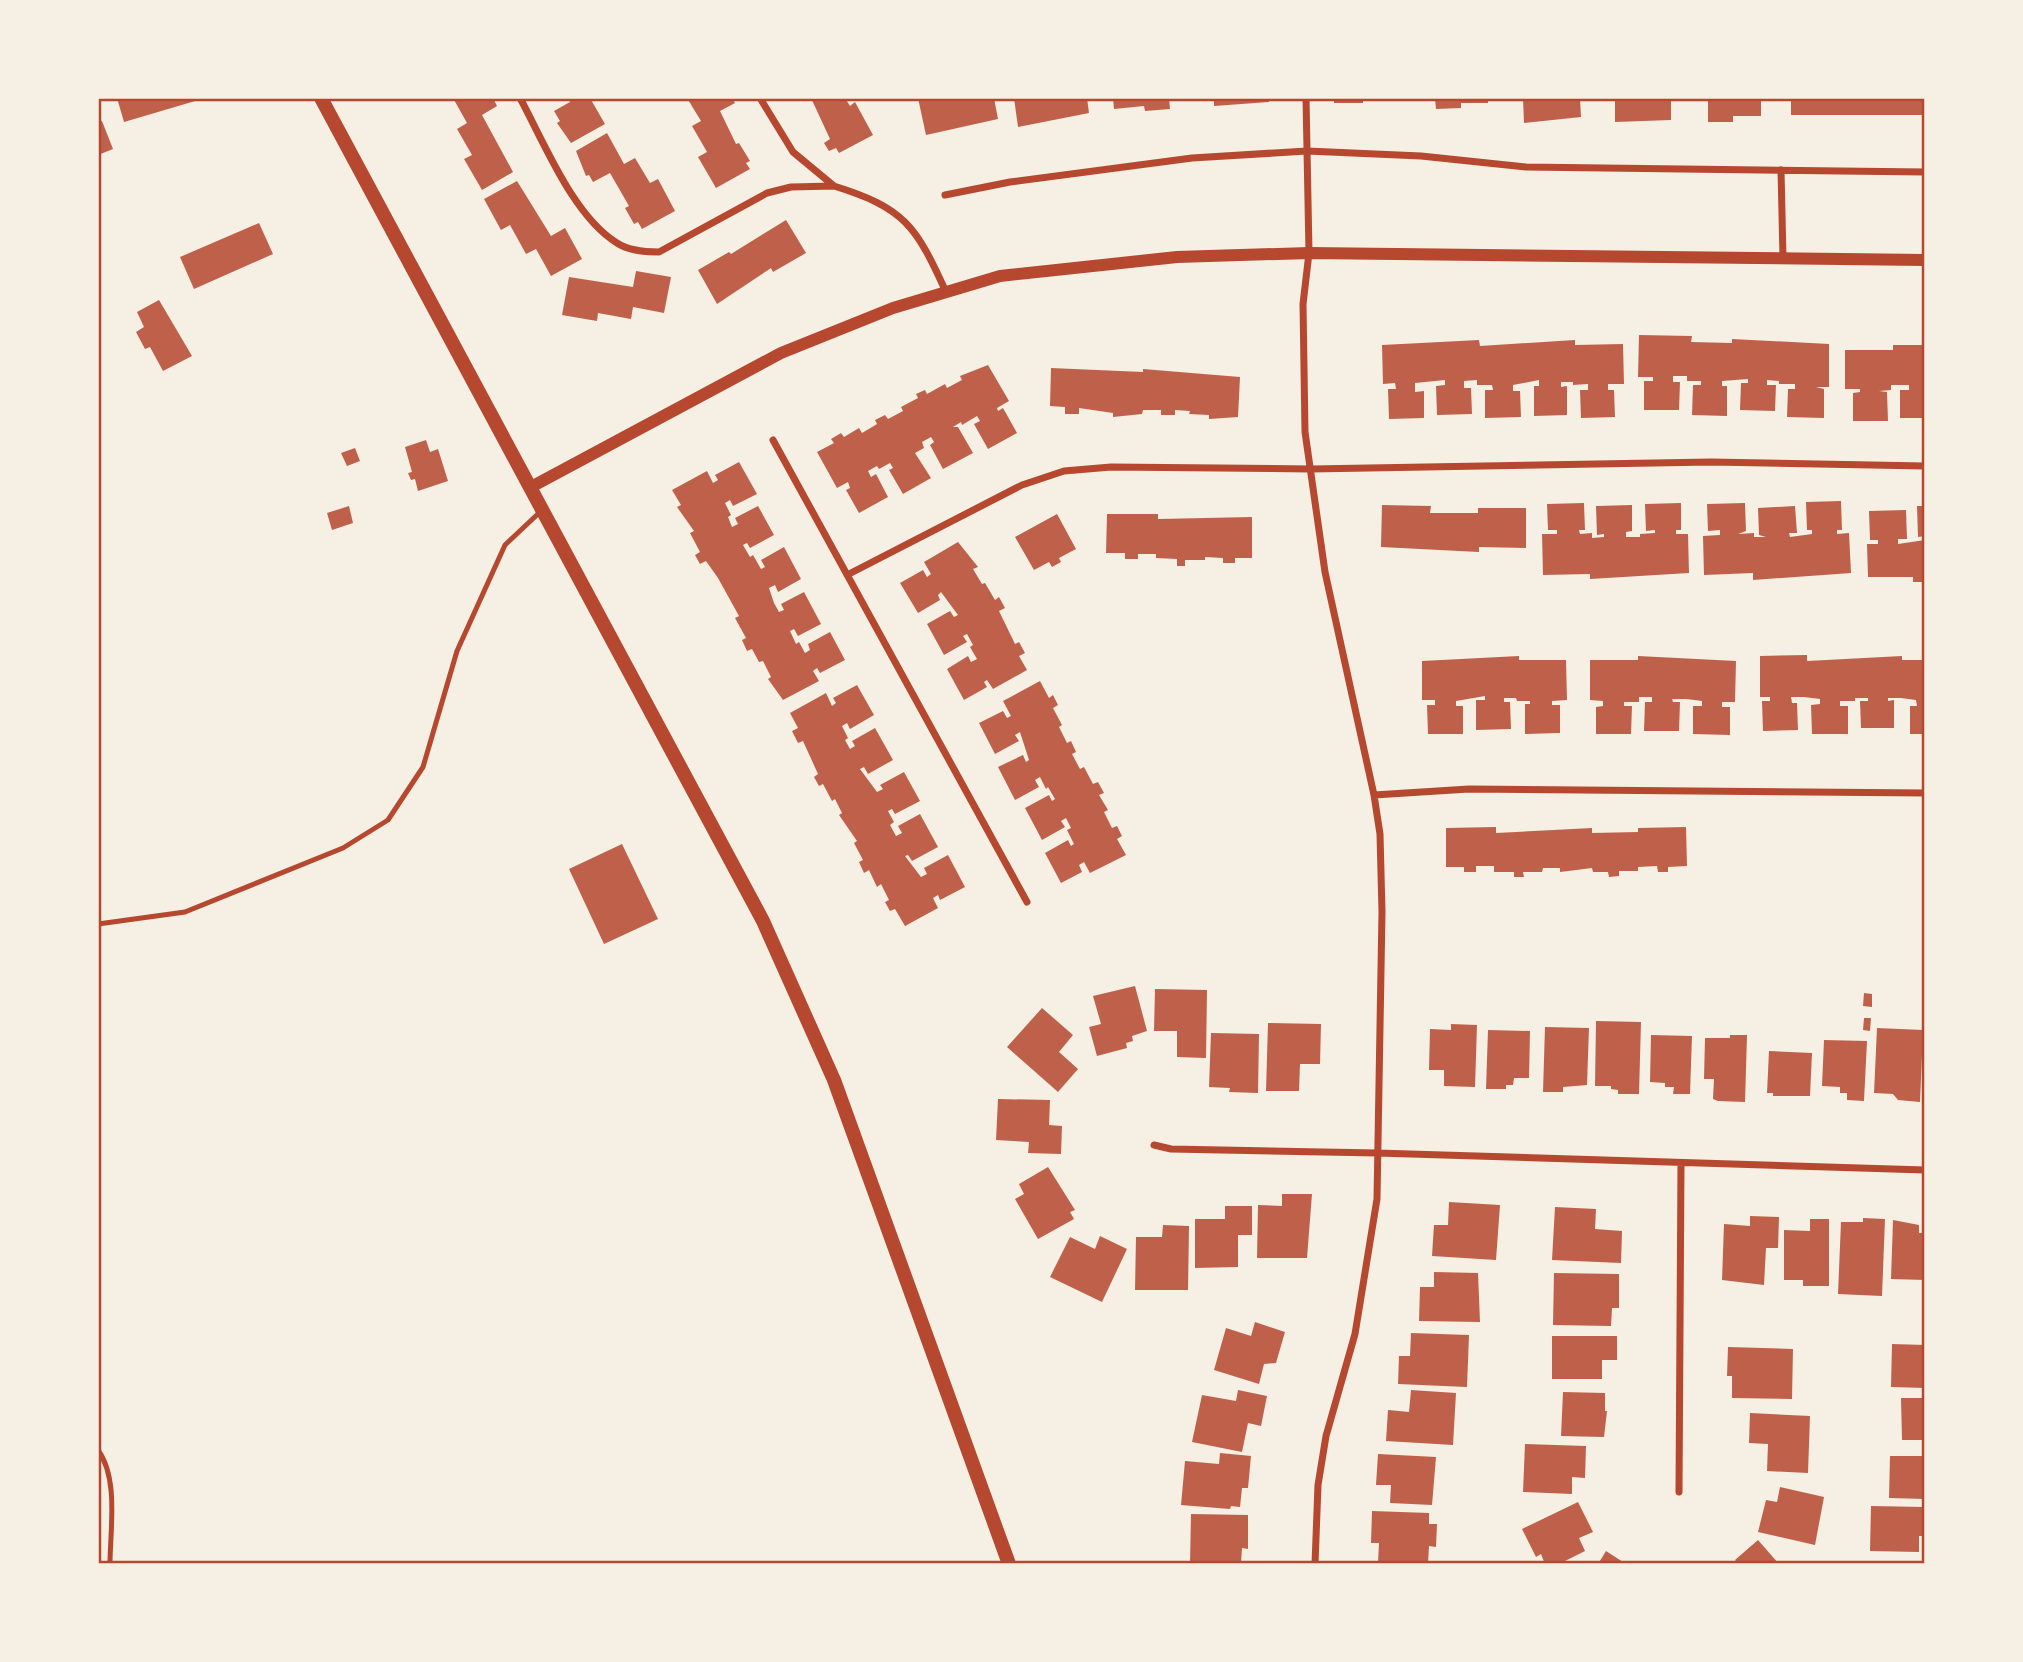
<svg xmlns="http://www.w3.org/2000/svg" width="2023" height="1662" font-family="'IBM Plex Sans',sans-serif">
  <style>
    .building { fill: #bf614a }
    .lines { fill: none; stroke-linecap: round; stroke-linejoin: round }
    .service { stroke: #b5482f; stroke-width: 5 }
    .minor { stroke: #b5482f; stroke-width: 7 }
    .tertiary { stroke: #b5482f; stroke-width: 12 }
    .secondary { stroke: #b5482f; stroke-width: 14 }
    .neatline { fill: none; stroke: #b5482f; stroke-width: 2.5 }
  </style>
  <rect width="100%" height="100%" fill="#f6efe4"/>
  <path class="building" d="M117 98H202V99L124 122Z
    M453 98H493L497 106 482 115 513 172 482 190 464 159 472 155 457 129 467 123Z
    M568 98H590L605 124 571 143 557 123 560 121 554 111 570 102Z
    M687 98H732L735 103 720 111 736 144 739 143 750 161 746 163 750 169 716 188 698 157 707 152 692 126 701 121Z
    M811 98H845L850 106 855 102 873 135 839 153 836 148 829 151 824 143 830 139Z
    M918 98H994L998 119 926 135Z
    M1014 98H1087L1089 113 1018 127Z
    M1113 98H1169L1170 109 1145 111 1144 106 1114 109Z
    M1214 98H1269V102L1214 106Z
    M1334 98H1363V103H1334Z
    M1435 98H1488V103H1461V108L1436 109Z
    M1523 98H1580L1581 117 1524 123Z
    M1615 98H1671V120L1615 122Z
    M1708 98H1761V116H1733V122H1708Z
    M1791 98H1925V115H1791Z
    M102 121 113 149 98 155V122Z
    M607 133 624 164 635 158 650 183 658 179 675 211 642 229 638 222 634 224 625 208 629 206 610 173 593 182 589 175 586 176 576 151Z
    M517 181 551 236 565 228 582 259 551 276 536 249 526 254 510 225 501 230 484 199Z
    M786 220 806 253 773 272 771 268 717 304 698 270 729 252 731 254Z
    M259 223 273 254 194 289 180 257Z
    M636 271 671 277 664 313 633 307 631 319 598 313 597 321 562 315 569 277 633 287Z
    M159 300 192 356 163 371 150 347 145 349 136 332 144 327 137 312Z
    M1639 335 1692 336 1691 342 1732 343V339L1829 344V387H1816L1824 389V418L1787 417 1788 389H1795V384H1779V381L1767 380V385H1776L1775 411 1740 410 1741 383H1748V379L1722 381V386H1727V416L1692 415 1693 385H1701V381H1687V376H1673V382H1680L1679 410H1644V381H1653V377H1638Z
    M1479 340 1480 346 1575 340V345L1623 344 1624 384H1608V390H1614L1615 417 1581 418 1580 390H1588V384L1573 385V382H1561V387L1567 386V415L1534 416V386H1539V380L1513 385V391H1520L1521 417 1485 418V390H1493L1492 385H1477V380L1464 381V388H1471L1472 414 1437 415 1436 386 1445 385V380L1415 383V392L1424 391V418L1389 419 1388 389H1396L1395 383 1383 384 1382 345Z
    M1893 345H1925V418H1900V390H1909V385H1891V390L1879 391 1887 392 1888 421H1853V393L1860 392V389H1845V350H1893Z
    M988 365 1009 401 997 408 998 411 1003 408 1017 433 988 449 974 424 980 421 977 416 962 425 961 422 953 427H958L973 453 943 469 930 445 934 442 931 437 922 442 924 448 915 453 931 478 903 494 889 470 893 468 890 463 879 469 877 466 868 471 871 477 876 474 888 497 859 513 846 490 850 488 848 482 837 488 817 452 834 443 831 439 841 433 844 437 859 428 862 433 877 424 875 420 885 415 888 419 903 411 901 407 918 398 916 394 925 390 927 394 945 384 947 388 962 380 960 376Z
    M1051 368 1143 372V369L1240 377 1238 417 1209 419V415L1189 414 1190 411 1175 410V415H1161V410H1143L1142 414 1113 417V413L1079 408V414H1065V407L1050 406Z
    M426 440 430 452 438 449 448 481 418 491 415 479 411 480 408 473 412 472 405 447Z
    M355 448 360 461 347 466 341 453Z
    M739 462 757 494 733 506 730 500 725 503 731 515 728 517 732 527 738 524 735 518 758 506 774 535 750 548 747 543 743 545 750 557 753 555 761 569 765 567 761 560 784 547 801 579 778 592 775 585 769 588 774 603 779 612 784 610 781 604 804 592 821 624 798 636 794 629 790 631 796 644 799 642 805 653 810 650 808 644 830 632 845 660 820 673 817 668 813 671 819 681 783 700 768 679 771 677 763 661 759 662 752 649 747 651 742 640 746 638 735 618 739 616 718 578 706 561 700 564 695 555 700 552 690 533 694 531 677 507 681 505 672 490 707 471 713 483 718 480 715 475Z
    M1841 501 1842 530H1837V534L1849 533 1851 573 1753 580V573L1704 575 1703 536 1720 535V530L1708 531 1707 504 1745 503 1746 531 1738 534 1754 533V537H1766L1759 535 1758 508 1795 506 1797 533H1789L1790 537 1812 534V530H1807L1806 502Z
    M1584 503 1585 530H1579L1580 534 1592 533V538L1604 537V534L1597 535 1596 506 1632 505V531L1626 532V537H1640V534L1655 533V530L1646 531 1645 504 1681 503V530H1676V534H1688L1689 573 1590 579V574L1543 575 1542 534H1557V530H1548L1547 504Z
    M1382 505 1431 506 1430 513H1478V508H1526V548L1479 547V552L1381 547Z
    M349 506 353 523 332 530 327 513Z
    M1917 506H1925V536L1918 537Z
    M1906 510 1907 539H1898V544L1925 540V582H1913V577H1868L1867 544H1878V540H1870L1869 511Z
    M1057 514 1076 549 1059 558 1061 562 1052 567 1049 562 1034 570 1015 537Z
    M1107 514H1158V519L1252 517V558H1235V563H1223V558L1205 557V560H1185V566H1177V559L1156 558V554H1138V559H1125V553H1106Z
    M958 542 978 567 973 569 982 584 985 583 995 600 999 597 1005 608 999 611 1015 644 1019 642 1025 653 1019 656 1027 670 993 689 987 680 984 682 987 687 964 700 947 669 968 656 971 662 977 659 970 647 973 645 967 634 963 636 967 642 944 655 927 624 950 611 954 617 958 615 941 592 938 595 940 600 918 613 900 583 923 570 927 577 931 574 924 562Z
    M1807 655V661L1902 656V660H1925V734H1910V706H1917L1916 700 1901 698H1888V701L1894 700V728H1861L1860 701H1868V698H1855V701H1840V706H1848V734H1812L1811 705 1820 704V699L1804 697H1791L1792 703H1797L1798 730 1763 731 1762 701H1770V697H1760V656Z
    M1519 656V660H1566L1567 700 1552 701V705H1560V733L1525 734V704H1530V701H1517L1516 698H1504V702H1510L1511 729 1476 730V700H1485V696L1456 701V706H1463V734H1428L1427 705H1435V700H1422V661Z
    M1638 656 1736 661 1735 702H1722V707H1730V735L1693 734V706H1702V701L1686 699H1672L1673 702H1680L1679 731H1644L1645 702H1652V697H1639V702H1624V706H1632L1631 734H1596V707L1603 706V701L1590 700V660H1638Z
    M1040 681 1049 698 1053 695 1058 705 1053 708 1062 725 1059 727 1067 743 1071 741 1076 752 1072 754 1080 769 1084 767 1093 784 1098 782 1104 793 1099 795 1108 810 1104 812 1112 828 1117 826 1122 836 1117 839 1126 855 1090 873 1084 862 1079 865 1082 872 1061 883 1045 853 1068 840 1071 846 1074 844 1067 830 1071 828 1066 818 1061 821 1065 827 1042 840 1025 808 1049 795 1052 801 1055 799 1048 787 1046 789 1040 777 1035 780 1039 787 1015 800 998 767 1023 755 1026 762 1029 760 1020 732 1015 735 1019 741 995 754 979 723 1003 711 1007 718 1011 716 1003 701Z
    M857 685 874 715 850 729 847 723 842 726 848 738 845 740 850 749 855 746 852 741 875 728 893 760 868 774 864 767 860 769 877 792 883 789 880 785 904 772 920 801 895 814 892 809 888 811 894 822 890 825 896 836 902 833 898 826 920 814 938 847 912 861 908 855 905 856 921 877 927 874 924 868 948 855 965 887 940 900 938 895 933 898 938 908 905 926 895 909 890 911 885 902 889 900 881 884 877 887 869 870 864 873 859 862 863 860 854 843 857 841 839 815 842 813 835 799 832 801 823 784 819 786 814 777 818 774 803 741 798 743 792 731 798 728 790 713 826 693 832 706 836 703 833 698Z
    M1496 827V833L1592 828V833L1638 832V828L1686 827 1687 866 1668 867V872H1658L1657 866 1638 867V871H1619V876L1609 877 1608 872H1593L1592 868 1560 872V868H1543L1542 872H1523L1524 877H1514V872H1494V866H1476V872H1464V867H1446V828Z
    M622 844 658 919 604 944 569 869Z
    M1135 986 1147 1031 1132 1036 1133 1041 1126 1043 1127 1048 1097 1056 1089 1027 1101 1024 1093 996Z
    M1155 989 1207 990 1206 1058 1177 1057V1031H1154Z
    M1864 993 1872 994V1007L1863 1006Z
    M1042 1008 1073 1035 1059 1052 1078 1069 1058 1092 1007 1047Z
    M1864 1018H1871L1870 1031 1863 1030Z
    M1596 1021 1641 1022 1639 1094H1618V1090L1611 1089V1086H1595Z
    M1268 1023 1321 1024 1320 1064H1300L1299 1091H1266Z
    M1451 1024 1477 1025 1475 1087 1444 1086V1070H1429L1430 1029 1451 1030Z
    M1545 1027 1589 1028 1587 1085 1563 1087V1092H1543Z
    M1877 1028 1923 1030 1920 1102 1898 1100 1893 1094 1874 1093Z
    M1488 1030 1530 1031 1529 1078H1514L1513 1085H1506V1089H1486Z
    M1211 1033 1259 1034 1258 1093 1229 1092 1230 1088 1209 1087Z
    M1651 1035 1692 1036 1690 1094H1673L1674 1087H1665V1083L1650 1082Z
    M1730 1035H1747L1745 1102 1718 1101 1713 1099 1714 1079H1704L1705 1038H1730Z
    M1824 1040 1867 1041 1864 1101 1847 1100V1093H1840V1087L1822 1086Z
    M1769 1051 1812 1053 1810 1096H1773V1093H1767Z
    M998 1099 1050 1100 1049 1125 1062 1126 1061 1154 1028 1153 1029 1142 996 1140Z
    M1048 1167 1075 1210 1070 1212 1074 1219 1038 1239 1015 1199 1024 1194 1019 1184Z
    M1282 1194H1312L1307 1258H1257L1258 1205 1282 1206Z
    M1449 1202 1500 1205 1496 1260 1432 1256 1434 1225H1448Z
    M1225 1206H1252V1235H1238V1267L1195 1268V1219H1225Z
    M1555 1207 1596 1209 1595 1229 1622 1231 1621 1263 1552 1260Z
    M1750 1216 1779 1217 1778 1248H1766L1764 1285 1722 1280 1724 1224 1750 1226Z
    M1863 1218 1885 1219 1882 1296 1838 1294 1841 1222H1863Z
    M1810 1219H1829V1286H1803V1280H1784V1230L1810 1231Z
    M1893 1220 1919 1225V1233H1925V1280L1891 1279Z
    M1163 1225 1189 1226 1188 1290H1135L1136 1237H1162Z
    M1100 1236 1127 1249 1102 1302 1050 1277 1070 1237 1095 1249Z
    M1434 1272 1478 1273 1480 1322 1419 1321 1420 1287H1434Z
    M1554 1273 1619 1274V1308H1612L1611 1326 1553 1325Z
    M1255 1322 1285 1332 1276 1363 1264 1364 1259 1384 1214 1370 1226 1328 1251 1336Z
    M1411 1333 1469 1335 1467 1387 1398 1384 1399 1356H1410Z
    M1552 1336H1617V1360H1602V1379H1552Z
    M1892 1344 1925 1345V1388L1891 1387Z
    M1728 1347 1793 1349 1792 1399 1732 1398V1376H1727Z
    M1238 1390 1267 1396 1261 1426 1248 1423 1242 1452 1192 1442 1202 1395 1236 1401Z
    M1411 1390 1456 1393 1453 1445 1386 1441 1388 1410 1409 1412Z
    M1563 1392 1605 1393V1411H1607L1604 1437 1561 1436Z
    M1901 1398H1925V1440H1902Z
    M1750 1413 1810 1416 1808 1473 1767 1471 1768 1444 1749 1443Z
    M1525 1444 1586 1446 1585 1478 1572 1477V1494L1523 1492Z
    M1220 1453 1251 1456 1248 1488H1242L1240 1507 1231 1506 1230 1509 1181 1505 1185 1461 1219 1464Z
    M1378 1454 1436 1457 1432 1505 1390 1503 1391 1485H1376Z
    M1890 1456H1925V1499L1889 1498Z
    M1780 1487 1824 1497 1815 1545 1758 1532 1766 1500 1777 1502Z
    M1578 1502 1593 1532 1579 1538 1585 1551 1559 1564H1545L1541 1554 1536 1557 1522 1529Z
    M1871 1506 1925 1507V1527L1923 1536H1919V1552L1870 1551Z
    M1372 1511 1429 1513V1524H1437L1436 1547 1429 1546 1428 1564 1378 1563 1379 1543H1371Z
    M1191 1514 1248 1515V1549L1242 1548 1241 1563 1190 1564Z
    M1758 1540 1779 1564H1738L1735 1560Z
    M1606 1551 1626 1564H1598Z"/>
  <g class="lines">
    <path class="service" d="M98 924 185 912 343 848 388 820 423 767 457 651 505 545 540 512
      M98 1450C119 1479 110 1530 110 1564"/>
    <path class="minor" d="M520 98C544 142 573 216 617 243 629 251 645 252 659 252L767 193 791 187 834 186 793 152 760 98
      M1306 98 1309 253 1303 304 1305 432 1325 572 1374 795 1380 834 1382 912 1377 1199 1355 1334 1326 1436 1318 1485 1315 1564
      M1781 170 1783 258
      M834 186C905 208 916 226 946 292
      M945 195 1010 182 1192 158 1307 151 1421 156 1526 167 1925 172
      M773 440 1027 902
      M847 575 1022 485 1064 471 1111 467 1311 469 1711 462 1925 466
      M1374 795 1469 789 1925 793
      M1154 1145 1171 1149 1377 1153 1925 1170
      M1679 1492 1681 1163"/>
    <path class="tertiary" d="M531 487 781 353 893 308 1000 276 1177 257 1309 253 1925 260"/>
    <path class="secondary" d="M321 98 763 921 834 1080 1009 1564"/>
  </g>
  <rect width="2023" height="1662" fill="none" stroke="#f6efe4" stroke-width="200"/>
  <rect x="100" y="100" width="1823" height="1462" class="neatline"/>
</svg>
